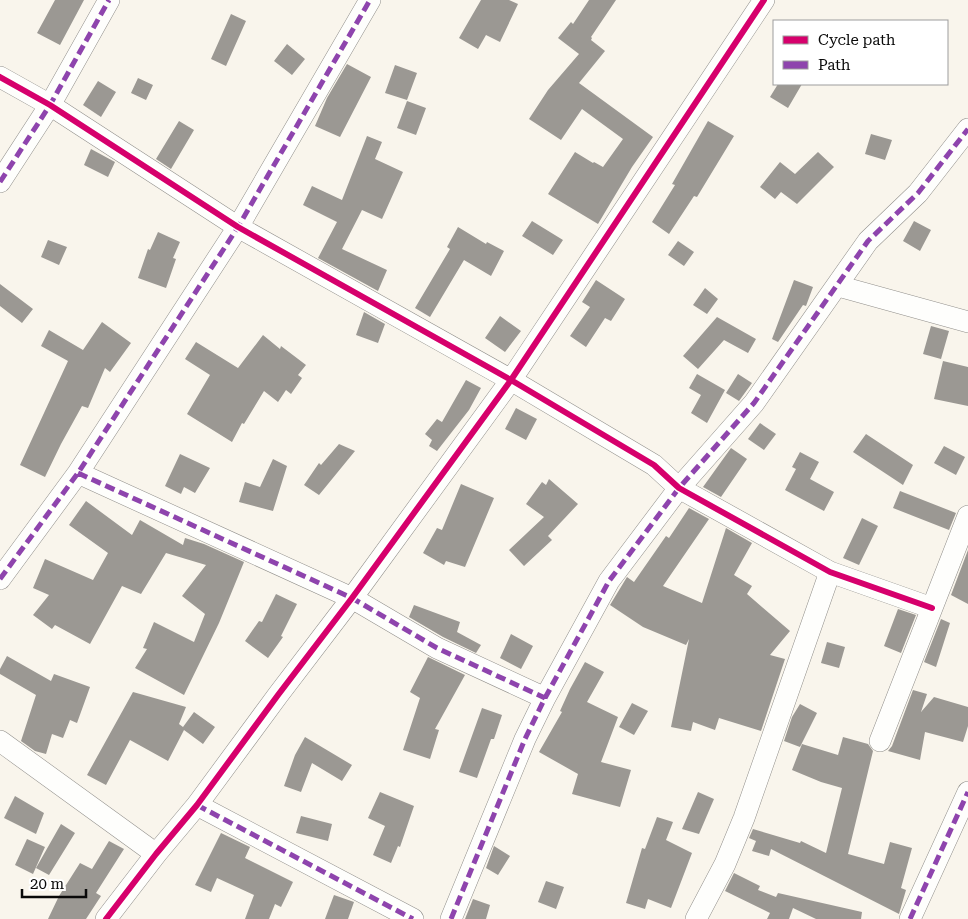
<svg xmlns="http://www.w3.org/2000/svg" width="968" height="919" font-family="'Roboto Serif',serif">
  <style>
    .building { fill: #9b9893 }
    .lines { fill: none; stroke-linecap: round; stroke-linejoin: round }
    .minor-casing { stroke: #918f8b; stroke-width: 22 }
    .minor { stroke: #fefefc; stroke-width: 21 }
    .quiet { stroke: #8e44ad; stroke-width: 5; stroke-dasharray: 10 5; stroke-linecap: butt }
    .cycleway-casing { stroke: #fff; stroke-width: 9 }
    .cycleway { stroke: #d6006c; stroke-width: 6 }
  </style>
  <rect width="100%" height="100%" fill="#f9f5ec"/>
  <path class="building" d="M55 0H84L60 45 37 33Z
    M481 0H509L518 4 500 42 486 35 478 49 459 38Z
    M589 0H616L591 37 592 38 591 40 605 51 579 83 653 137 632 167 598 224 548 194 575 152 593 163 594 162 603 167 623 139 582 109 561 140 529 119 548 90 579 54 558 38 571 22 573 24Z
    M231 14 246 21 226 66 211 59Z
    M287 44 305 59 292 75 274 61Z
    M347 64 371 77 340 137 315 126 327 98Z
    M395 65 417 73 407 100 385 93Z
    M138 78 153 85 146 100 131 93Z
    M98 81 116 92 101 117 83 105Z
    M778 84H802L788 108 770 97Z
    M407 101 426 108 416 135 397 128Z
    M179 121 194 130 171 169 156 159Z
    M708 121 734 136 697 197 694 196 669 234 652 222 675 185 672 184Z
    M871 134 892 140 885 160 865 154Z
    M367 136 382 142 375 159 403 172 382 219 362 210 342 249 387 270 378 291 318 258 337 222 303 205 312 186 342 200Z
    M91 149 115 162 108 177 84 165Z
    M818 152 834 167 797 204 781 192 775 199 760 187 780 162 795 174Z
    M532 221 563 240 553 255 522 236Z
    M914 221 931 230 920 251 903 241Z
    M458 227 486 244 487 242 504 251 491 276 464 260 430 317 415 308 450 249 447 247Z
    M158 232 180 242 173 258 176 259 166 288 138 278 148 249 150 250Z
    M48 240 67 247 59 265 41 257Z
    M678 241 694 252 684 266 668 255Z
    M596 280 625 299 611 321 605 318 586 347 570 336 590 307 582 302Z
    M794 280 813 287 806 306 803 305 778 342 772 339Z
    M0 284 33 309 22 323 0 306Z
    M705 288 718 299 707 314 693 305Z
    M364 312 385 324 378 343 356 335Z
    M500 316 521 331 505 352 485 338Z
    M717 317 756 339 748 353 724 340 698 369 683 356Z
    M102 322 131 343 110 372 105 368 88 408 82 406 61 444 45 477 20 465 68 361 41 346 49 330 83 350Z
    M931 326 949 331 941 359 923 354Z
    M263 335 280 349 281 346 306 365 298 375 302 378 291 394 286 390 278 402 264 391 244 424 242 423 232 442 187 414 210 375 185 359 196 342 238 368Z
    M943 361 968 367V406L934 399Z
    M697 374 725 390 707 423 691 413 701 395 689 388Z
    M738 374 752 383 739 401 726 393Z
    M466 380 481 388 469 410 437 451 429 446 432 440 425 434 437 419 442 422Z
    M516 408 537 419 526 440 505 429Z
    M760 423 776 434 764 450 748 439Z
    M866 434 913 465 903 485 853 452Z
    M339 444 355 451 319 495 304 485 319 463 321 465Z
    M944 446 965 457 956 475 934 463Z
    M731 448 747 459 721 497 703 487Z
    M800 452 819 462 810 479 834 492 824 511 785 490 796 469 792 467Z
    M180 454 210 468 195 493 184 487 181 494 165 486Z
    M273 459 287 466 273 511 239 502 245 482 260 487Z
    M549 479 578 504 548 536 552 540 524 566 509 550 544 517 526 504 542 482 546 485Z
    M461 484 494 498 465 567 446 561 444 565 423 553 437 528 442 530Z
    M900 491 956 513 949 530 893 508Z
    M86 501 132 535 140 520 183 545 185 538 204 544 244 562 219 623 184 695 135 668 147 649 143 648 154 622 194 642 205 614 182 596 206 565 166 553 141 594 122 586 90 644 55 625 52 629 33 615 49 595 33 588 45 559 93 580 108 553 69 525Z
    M689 508 709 519 663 586 702 603 726 528 752 543 734 575 752 586 747 594 790 631 770 655 785 659 761 731 719 718 715 730 693 722 691 731 671 727 689 639 686 645 643 627 610 605 627 577 634 582 666 536 669 538Z
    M862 518 878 526 859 565 843 558Z
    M968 550V604L951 595Z
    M276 594 297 604 281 636 283 637 268 658 245 641 259 621 262 622Z
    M414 605 460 622 457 632 481 645 476 653 443 637 409 617Z
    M898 609 916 615 901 653 884 646Z
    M941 619 950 623 936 667 924 662Z
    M511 634 533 646 521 669 500 658Z
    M827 642 845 647 839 668 821 663Z
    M7 656 51 681 54 674 90 687 77 723 70 720 63 738 52 734 46 754 35 751 21 741 36 695 0 674V669Z
    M428 657 465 675 435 729 439 730 430 759 403 750 420 698 410 692Z
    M585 662 604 672 587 702 618 717 601 762 631 770 620 807 572 794 578 774 539 752 562 712 560 711 570 689Z
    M913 690 927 694 921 712 934 697 968 707V726L963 742 925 732 920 760 888 751 892 746Z
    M133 692 186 707 179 724 183 727 194 712 215 727 203 744 184 730 168 761 130 740 106 785 87 775Z
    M632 703 648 711 634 735 619 727Z
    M800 704 817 713 800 747 784 741 792 717Z
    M482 708 502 715 494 739H491L477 778 459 772Z
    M305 737 352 765 342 781 312 763 301 792 284 786 295 755Z
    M843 737 868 744 873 751 848 854 884 864 890 842 912 848 901 888 906 890 899 914 771 849 769 856 752 851 756 841 749 838 753 829 800 843 801 841 826 853 842 788 821 782 792 770 802 744 838 755Z
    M380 792 414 806 400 847 398 846 391 863 373 855 385 826 368 818Z
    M698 792 714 799 699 834 682 829Z
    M15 796 44 813 36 834 4 818Z
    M301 816 332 824 328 841 296 833Z
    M657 817 673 822 666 840 692 853 671 908 648 899 645 909 626 903 642 848 645 849Z
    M61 824 75 833 49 875 36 868Z
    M221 833 250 847 245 858 293 882 281 907 275 904 269 919H245L254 895 217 878 211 892 195 885Z
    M27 839 45 847 33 874 15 865Z
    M109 841 124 849 96 893 101 896 86 919H48L59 896 80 863 92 869Z
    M494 846 510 856 498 875 486 868Z
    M734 873 760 886 758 890 776 897 778 893 862 912 861 919H816L793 908 789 919H767L770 913 725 891Z
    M546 881 564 887 556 909 538 902Z
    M334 895 354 902 348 919H325Z
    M473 899 490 905 486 919H465Z"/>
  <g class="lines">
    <g class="minor-casing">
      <path id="minor" d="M0 77 50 105 238 227 511 380 654 465 679 488 830 572 932 608
        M0 182 50 105 109 0
        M838 286 968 322
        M78 473 352 598 437 648 545 698
        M0 579 78 473 238 227 370 0
        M0 741 156 854
        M880 741 968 516
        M197 805 413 919
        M106 919 156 854 197 805 278 695 352 598 511 380 764 0
        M451 919 525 739 545 698 609 581 679 488 754 403 868 241 918 193 968 129
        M696 919 725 864 744 818 830 572
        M910 919 968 792"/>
    </g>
    <use href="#minor" class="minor"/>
    <path class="quiet" d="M0 182 50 105 109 0
      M78 473 352 598 437 648 545 698
      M0 579 78 473 238 227 370 0
      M197 805 413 919
      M451 919 525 739 545 698 609 581 679 488 754 403 868 241 918 193 968 129
      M910 919 968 792"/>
    <g class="cycleway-casing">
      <path id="cycleway" d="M0 77 50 105 238 227 511 380 654 465 679 488 830 572 932 608
        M106 919 156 854 197 805 278 695 352 598 511 380 764 0"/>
    </g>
    <use href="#cycleway" class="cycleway"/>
  </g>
  <rect x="773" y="20" width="175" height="65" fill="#ffffff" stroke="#9d9d9d"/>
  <rect x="783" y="36" width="25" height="8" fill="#d6006c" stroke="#9d9d9d"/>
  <text x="818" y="45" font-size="15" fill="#090909">Cycle path</text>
  <rect x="783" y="61" width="25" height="8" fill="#8e44ad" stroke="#9d9d9d"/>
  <text x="818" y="70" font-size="15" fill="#090909">Path</text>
  <path d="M22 889v8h64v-8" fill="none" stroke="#090909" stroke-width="2.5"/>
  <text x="30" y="889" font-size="15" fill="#090909" stroke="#ffffff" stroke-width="4" paint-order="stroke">20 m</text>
</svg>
